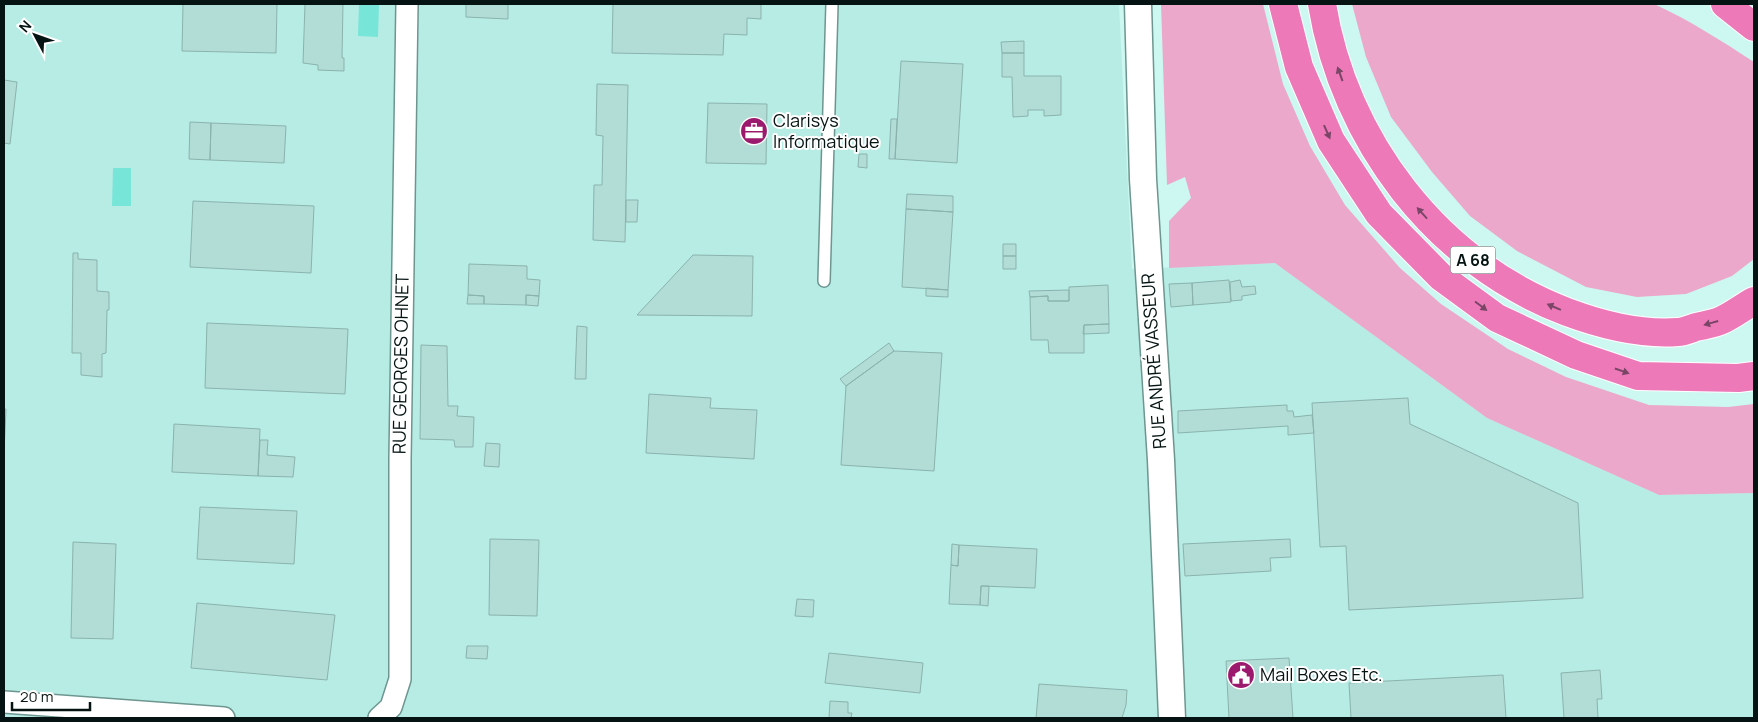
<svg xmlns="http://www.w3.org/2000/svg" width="1758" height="722" font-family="Manrope,sans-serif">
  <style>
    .built { fill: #b7ece5 }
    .green { fill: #eca8ca }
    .water { fill: #78e5d9 }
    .building { fill: #b2dcd6; stroke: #8ab3ad }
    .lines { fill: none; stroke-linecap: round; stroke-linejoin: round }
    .service-casing { stroke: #6d9690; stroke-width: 14 }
    .minor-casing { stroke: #6d9690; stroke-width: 24 }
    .tertiary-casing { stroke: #6d9690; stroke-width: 29 }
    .motorway-casing { stroke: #fff; stroke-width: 30 }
    .service { stroke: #fff; stroke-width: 11 }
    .minor { stroke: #fff; stroke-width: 21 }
    .tertiary { stroke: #fff; stroke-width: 26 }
    .motorway { stroke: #ed79b9; stroke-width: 28 }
    .oneway { fill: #794666 }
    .labels { text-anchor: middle; stroke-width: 4; stroke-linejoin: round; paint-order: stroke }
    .shield { fill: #fff; stroke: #505a59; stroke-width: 1 }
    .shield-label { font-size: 16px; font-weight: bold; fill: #051412 }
    .poi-label { font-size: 18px; fill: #051412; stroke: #fff; text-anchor: start }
    .street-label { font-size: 18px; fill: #051412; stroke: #fff }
  </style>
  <rect width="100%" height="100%" fill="#ccf8f1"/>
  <path class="built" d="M4 4H1119L1132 269 1275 263 1487 418 1659 495 1754 493V718H4Z"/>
  <path class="green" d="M1161 4H1263L1283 84 1310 146 1345 205 1400 268 1441 304 1508 349 1566 377 1649 405 1728 407 1754 404V493L1659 495 1487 418 1275 263 1169 268V221L1191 198 1185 177 1167 185Z
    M1352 4H1654C1689 20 1722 41 1754 62V259L1732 276 1686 294 1637 297 1586 287 1517 251 1470 216 1432 172 1391 117 1366 57Z"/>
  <path class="water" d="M359 4H379L378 37 358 36Z
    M113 168H131V206H112Z"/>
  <path class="building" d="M183 4H277L276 53 182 51Z
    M305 4H343L342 58H344V71L318 70V65L303 63Z
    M466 4H512H508V19L466 17Z
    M613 4H761V19L747 18V35L724 34 723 55 612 53Z
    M1024 41V53H1002L1001 42Z
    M1002 53H1024V76H1061V115L1044 116V110H1028V116L1013 117 1012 77H1002Z
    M901 61 963 64 957 163 895 159Z
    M4 80 17 82 10 144 4 143Z
    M597 84 628 85 625 242 593 240 594 185H602L603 136 596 135Z
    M708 103 767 104 766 164 706 163Z
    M891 119H897L895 159H889Z
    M190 122 211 123 210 160 189 159Z
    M211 123 286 126 284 163 210 160Z
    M859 154H867V168L858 167Z
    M907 194 953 196V212L906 209Z
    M626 200H638L637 222H626Z
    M193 201 314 206 311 273 190 267Z
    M906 209 953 212 948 290 902 287Z
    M1003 244H1016V256H1003Z
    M73 253H78V259L97 260V291L109 292V310H107L106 353 102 354V377L81 375V353H72Z
    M693 255 753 256 752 316 637 315Z
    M1003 256H1016V269H1003Z
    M469 264 527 266V279L540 280 539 296 526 295V305L484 304V296L468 295Z
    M1229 280 1231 302 1193 305 1192 283Z
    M1240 280 1242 287 1255 286 1256 294 1242 296V300L1231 301 1230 282Z
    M1192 283 1193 305 1171 307 1169 284Z
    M1108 285 1109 324 1084 325V353H1049L1048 340H1031L1030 297 1048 296V301H1069V287Z
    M926 288 948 290V297L926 296Z
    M1069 290V301H1048V296L1030 297 1029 291Z
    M468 295 484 296V304H467Z
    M526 295 539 296 538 306 526 305Z
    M207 323 348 329 345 394 205 388Z
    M1109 324V333L1083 334 1084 325Z
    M577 326 587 327 586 379H575Z
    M889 343 894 351 846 386 840 379Z
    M421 345 447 346 448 406H458L457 416 474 417 473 447H455L454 440 420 439Z
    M894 351 942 353 934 471 841 465 846 386Z
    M649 394 711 398 710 408 757 410 754 459 646 453Z
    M1408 398 1410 424 1578 503 1583 598 1349 610 1346 546 1320 547 1312 403Z
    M1287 405V411H1293L1294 417 1312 415 1314 433 1288 435V426L1178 433V411Z
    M4 409H6L4 454Z
    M174 424 260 429 258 476 172 472Z
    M260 440H268L267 455 295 457 293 477 258 476Z
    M486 443 500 444 499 467 484 466Z
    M200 507 297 511 294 564 197 559Z
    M490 539 539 540 537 616 489 615Z
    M1290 539 1291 557 1270 558 1271 571 1185 576 1183 544Z
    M73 542 116 544 113 639 71 638Z
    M952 544 959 545 958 566 951 565Z
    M959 545 1037 549 1035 588 981 586 980 605 949 604 951 565 958 566Z
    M981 586H989L988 606 980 605Z
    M797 599 814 600 813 617 795 616Z
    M197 603 335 615 327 680 191 668Z
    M467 646H488L487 659 466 658Z
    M829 653 923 663 920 693 825 683Z
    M1289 658 1293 718H1229L1226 661Z
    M1600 670 1602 699H1597L1598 718H1564L1561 673Z
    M1503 675 1506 718H1351L1349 683Z
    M1039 684 1127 690 1126 705 1122 718H1036Z
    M830 701 848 702V713H852L851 718H829Z"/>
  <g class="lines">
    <g class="service-casing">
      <path id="service" d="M824 281 832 4"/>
    </g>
    <g class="minor-casing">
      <path id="minor" d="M4 702 224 718
        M379 718 391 707 400 679V460L407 4"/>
    </g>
    <g class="tertiary-casing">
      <path id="tertiary" d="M1138 4 1143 179 1161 460 1172 718"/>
    </g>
    <g class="motorway-casing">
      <path id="motorway" d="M1283 4 1299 67 1331 141 1379 214 1441 277 1497 318 1576 355 1638 376 1738 378 1754 376
        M1322 4C1344 140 1436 262 1567 312 1602 325 1640 335 1678 332 1684 332 1690 329 1696 327 1704 325 1714 324 1722 320 1733 315 1743 307 1754 301
        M1725 4 1754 27"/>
    </g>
    <use href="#service" class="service"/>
    <use href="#minor" class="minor"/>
    <use href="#tertiary" class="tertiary"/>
    <use href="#motorway" class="motorway"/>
  </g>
  <defs><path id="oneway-solid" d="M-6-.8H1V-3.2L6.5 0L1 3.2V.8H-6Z" transform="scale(1.25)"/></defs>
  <g class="oneway">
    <use href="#oneway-solid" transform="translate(1340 74) rotate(-110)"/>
    <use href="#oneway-solid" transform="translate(1327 132) rotate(66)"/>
    <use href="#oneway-solid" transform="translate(1422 213) rotate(-132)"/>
    <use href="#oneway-solid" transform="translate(1481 306) rotate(37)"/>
    <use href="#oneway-solid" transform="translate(1554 307) rotate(-157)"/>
    <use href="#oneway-solid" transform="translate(1711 323) rotate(164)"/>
    <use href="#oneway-solid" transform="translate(1622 371) rotate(19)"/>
  </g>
  <defs>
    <g id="office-disc" transform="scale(1.4375)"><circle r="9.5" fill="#9c1a6d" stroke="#fff"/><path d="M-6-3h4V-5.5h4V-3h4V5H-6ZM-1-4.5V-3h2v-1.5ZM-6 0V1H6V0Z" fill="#fff"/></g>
    <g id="civic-disc" transform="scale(1.4375)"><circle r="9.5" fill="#9c1a6d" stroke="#fff"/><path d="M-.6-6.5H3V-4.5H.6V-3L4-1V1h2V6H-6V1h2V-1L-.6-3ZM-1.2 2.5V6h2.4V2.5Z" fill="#fff"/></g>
  </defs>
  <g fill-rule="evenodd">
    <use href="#office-disc" x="754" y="131"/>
    <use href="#civic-disc" x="1241" y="675"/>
  </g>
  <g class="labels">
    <rect class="shield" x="1450.5" y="246.5" width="45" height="27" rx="4"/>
    <g class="shield-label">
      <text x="1473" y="266">A 68</text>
    </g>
    <g class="poi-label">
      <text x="773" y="127">Clarisys<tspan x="773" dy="21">Informatique</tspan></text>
      <text x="1260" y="681">Mail Boxes Etc.</text>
    </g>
    <g class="street-label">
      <text transform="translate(1154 361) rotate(-94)" y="6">RUE ANDRÉ VASSEUR</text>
      <text transform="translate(401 364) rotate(-89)" y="6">RUE GEORGES OHNET</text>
    </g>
  </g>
  <rect width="1758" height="722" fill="none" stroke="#051412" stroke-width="10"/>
  <g transform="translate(35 35) rotate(311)" stroke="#ffffff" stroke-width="4" paint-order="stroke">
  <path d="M0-4L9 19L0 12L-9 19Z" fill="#051412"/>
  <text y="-8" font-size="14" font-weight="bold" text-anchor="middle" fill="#051412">N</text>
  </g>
  <path d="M12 702v8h78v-8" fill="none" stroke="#051412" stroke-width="2.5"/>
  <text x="20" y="702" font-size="15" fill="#051412" stroke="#ffffff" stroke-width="4" paint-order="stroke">20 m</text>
</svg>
